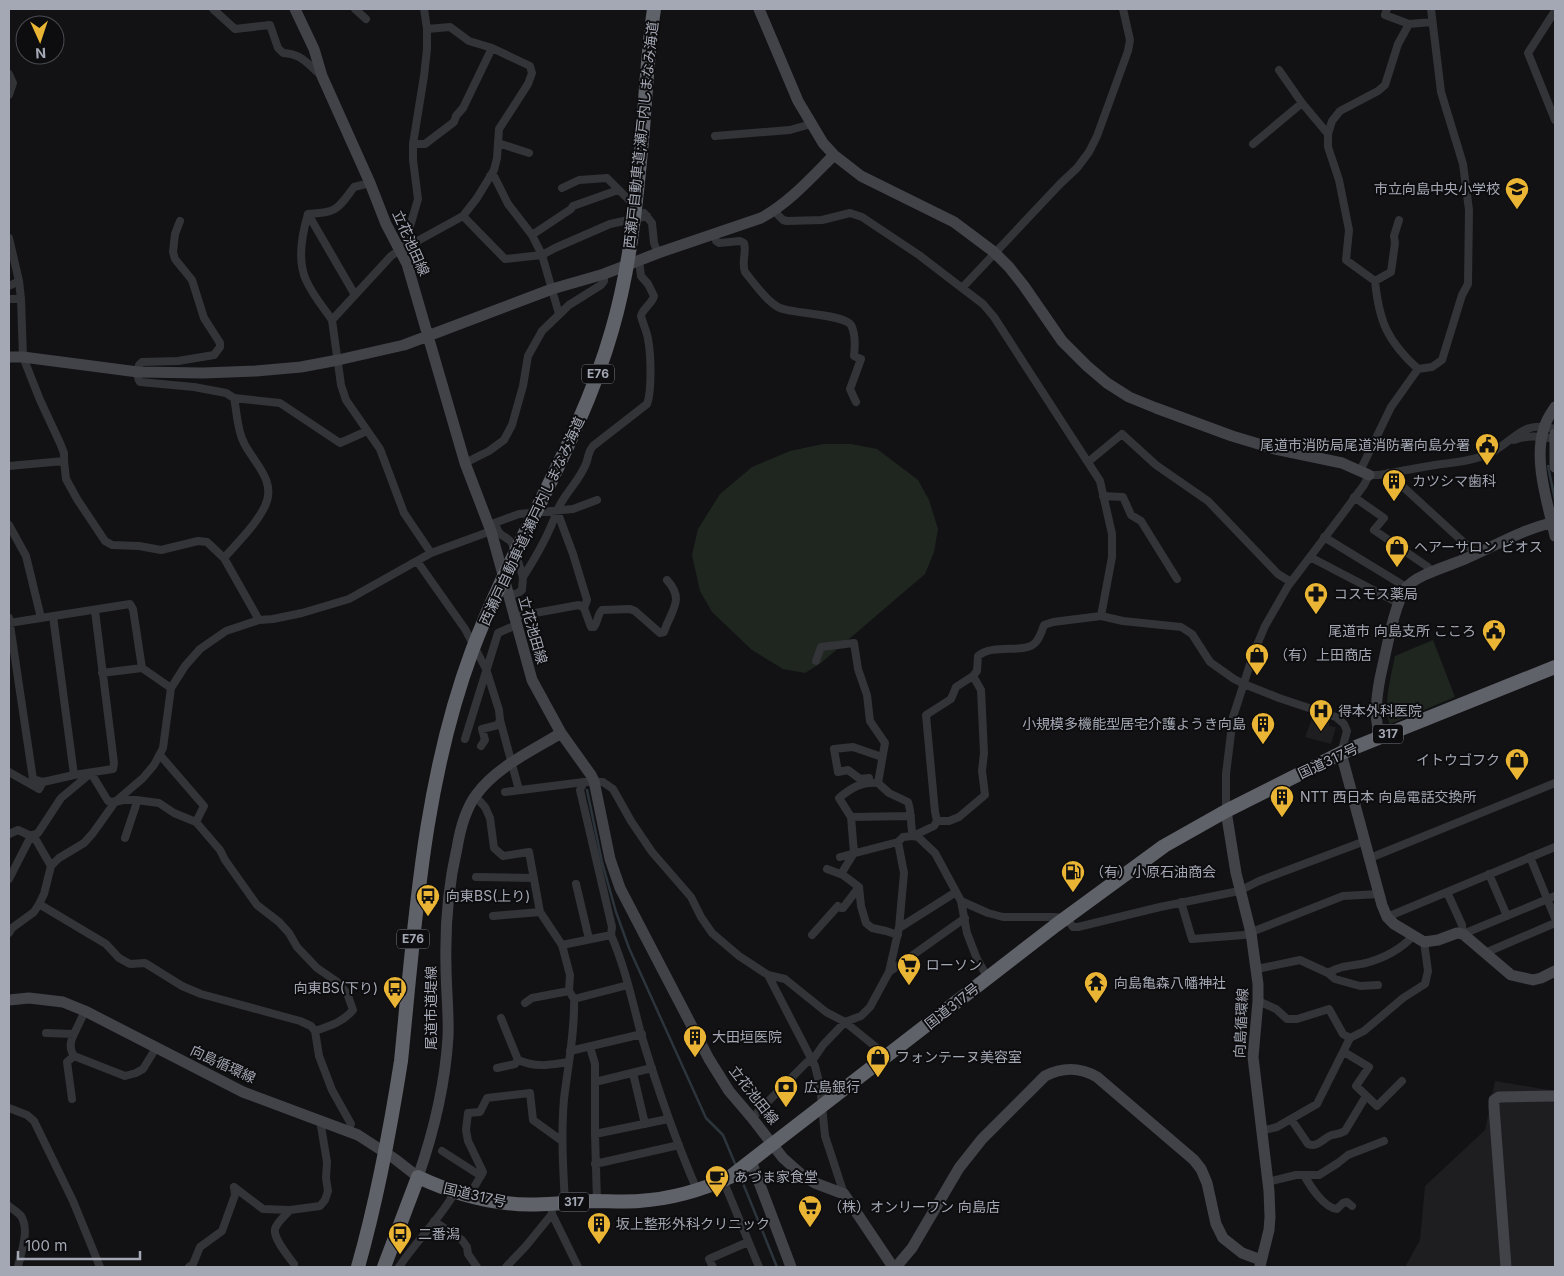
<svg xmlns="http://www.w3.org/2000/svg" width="1564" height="1276" font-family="Inter,'Noto Sans JP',sans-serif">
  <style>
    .built { fill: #1e1e21 }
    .green { fill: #1f2620 }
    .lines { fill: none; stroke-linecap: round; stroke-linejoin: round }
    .stream { stroke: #2c343c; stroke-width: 2.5 }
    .street { stroke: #333438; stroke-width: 8 }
    .secondary { stroke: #414348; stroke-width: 11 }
    .highway { stroke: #5f6269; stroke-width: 14 }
    .labels { text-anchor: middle; stroke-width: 4; stroke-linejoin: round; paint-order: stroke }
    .shield { fill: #0d0d0f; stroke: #777a82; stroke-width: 1 }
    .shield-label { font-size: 12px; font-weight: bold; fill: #a4a8b4 }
    .street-label { font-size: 14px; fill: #a4a8b4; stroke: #0d0d0f }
    .poi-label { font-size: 14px; fill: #a4a8b4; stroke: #0d0d0f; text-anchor: start }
  </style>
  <rect width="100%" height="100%" fill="#121214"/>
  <path class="built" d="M1313 716 1329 722V726L1336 727 1331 744 1305 737Z
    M1495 1081 1555 1091V1267H1405L1420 1240 1425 1186 1485 1130Z"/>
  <path class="green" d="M823 444H851L877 449 918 480 929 500 938 529 934 552 925 574 821 663 805 673 783 669 752 650 712 612 700 591 692 555 698 529 720 494 752 467 790 451Z
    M1433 640 1455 697 1390 724C1382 711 1392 671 1395 656Z"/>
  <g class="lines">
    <path class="stream" d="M1548 466 1555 500
      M587 790 602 862 616 912 629 948 706 1118 723 1135 736 1166
      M740 1176 777 1267"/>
    <path class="street" d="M213 9 235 29 270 25 278 48 283 53C303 54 307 64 322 76
      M355 9 366 19
      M424 9 427 29V49L424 76 413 144V160L418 199 404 247 391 256 332 320 341 385 346 400 380 449 404 513 431 553
      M1387 9 1385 15 1409 24 1432 22
      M1555 11 1528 53 1555 120
      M1409 24 1398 44 1385 85 1378 91 1340 111 1332 121 1328 134V147L1339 180 1349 230 1346 260 1375 281C1379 321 1387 341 1418 369
      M1279 70 1302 103
      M9 74 13 83 9 95
      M715 136 790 130 811 124
      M498 143 529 153
      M413 144H425L454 122 456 116 463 108 492 48
      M1253 144 1302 103 1328 134
      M490 176H494L508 204 532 235 542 255 559 314
      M562 188 579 180 607 178 635 206
      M774 211 783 220 787 221 822 220 850 213 862 217 919 255 962 288 983 304 994 317 1100 481 1112 534V557L1101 616
      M644 213 652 223 654 243 658 253
      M308 214 355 295
      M463 216 505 259 542 255 555 248 610 224 647 216
      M180 221 175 234 173 252 175 259 192 280 204 318 220 343V347L214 355 178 361 142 362 139 365C138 370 136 377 140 382L194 387 226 393 234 398 280 403 340 443 367 431
      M714 234 716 241 719 243 740 241 744 243C747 252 741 262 745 272 754 283 767 302 780 308 795 314 843 314 851 325 856 334 855 347 854 356L861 359 850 389 856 402
      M532 235 571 209 573 206 618 190
      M9 238 19 281 21 299 23 357 40 400 60 443 64 453V461
      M404 247 412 244 463 216 477 198 494 170 497 158 499 129 528 84 532 73 530 66 492 48 469 41 450 27 427 29
      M1375 281 1391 272 1395 243 1394 236 1399 220
      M9 286 19 281
      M962 288 1060 184 1077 168 1089 152 1097 136 1128 51 1130 40 1123 9
      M9 299H21
      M332 320C323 307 312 294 306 280 297 260 302 234 308 214 337 213 338 209 354 187L370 183
      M1514 440C1528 435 1539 436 1554 439
      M1088 462 1122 434 1156 465 1208 501 1278 574 1291 582
      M465 463 489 451 504 440 512 425 523 386 528 356 542 331 569 305 601 285 604 281V274
      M9 466 64 461 66 479 77 499 105 541 112 545 139 546 161 550 198 541 207 542 224 558 259 620
      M1360 471 1391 407 1418 369 1432 367 1442 360 1462 295 1468 284 1469 210 1463 164 1441 92 1431 9
      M1388 473 1472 550V556
      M1103 496 1123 497 1131 515 1141 521 1177 579
      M1354 497 1384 518 1374 530 1428 567 1431 573
      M495 523C500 540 504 533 512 543L523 577 522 590 518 593 508 596
      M9 525 26 556 41 618
      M489 525 519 514 573 509 597 500
      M1324 537 1406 587
      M1310 557 1398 603
      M224 558C238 542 256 525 265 506 277 481 254 463 244 443 237 430 237 412 234 398
      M417 561 465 629 486 669 499 710 500 720 498 725 482 729 485 740 481 746
      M523 577C536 557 549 534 557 511
      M584 608 587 600 573 554 557 511C564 493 581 480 587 461 589 454 588 452 593 446L647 404C652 391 651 354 648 339 647 332 643 324 641 316 643 308 652 304 654 296L648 284 641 276 639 260
      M53 616 74 775
      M513 617 579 605 584 608 591 627H594C598 622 597 615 602 610L630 609 635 611 660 633 664 632 665 629C673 608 684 599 667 580
      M9 618 33 779 43 782 74 775 113 769 114 763 95 611
      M9 623 130 604 133 609 142 668
      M816 661 821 647 854 643 858 669 867 695 870 721 885 743 878 783 889 793 908 802C912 813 910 825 913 836L934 826 937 821 935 812 926 715 951 699 956 687 973 676 977 671 978 656C994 643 1024 654 1035 643 1040 638 1042 631 1044 625L1053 622 1101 616 1123 621 1181 627 1192 634 1210 662 1234 679 1244 684 1279 698 1336 717 1344 724 1347 731 1341 753
      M102 673 142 668 171 688
      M500 720 519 790
      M465 739 498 633 516 625
      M160 755 204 806 196 822 220 850 225 860 257 905 279 922 289 933 297 947 317 968 336 981 347 993 353 1010C343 1022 330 1026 315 1031
      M9 772 39 789 43 782
      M869 778 860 779 848 770 838 772 834 749 853 747 882 757
      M878 783C862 781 851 788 839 798L851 817 911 816
      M505 792 584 782H603L613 789 631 821 652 852 691 897 701 917 712 933 739 956 768 975 785 979 826 1012 845 1022 887 1056
      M475 796 485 807 490 818 494 848 503 856 529 852 540 912 562 945 570 975 569 991
      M1226 811V774L1233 717 1254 652 1265 626 1288 586 1347 508 1364 485 1369 475H1379C1397 472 1416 468 1435 465 1455 462 1476 461 1494 451 1519 436 1523 421 1555 429
      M937 821H949L959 817 985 795 982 771 984 753 981 690 973 676
      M9 834 18 830 31 836 36 840 51 866
      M125 838 136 805V800
      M840 857 898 842
      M1530 857 1555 918
      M1370 858 1555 783
      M827 869 843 875 859 887 861 906 866 923 872 928 886 931 898 935
      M841 874 854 853 851 817
      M1489 874 1507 916
      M476 877 533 878
      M9 879 31 836 38 833 61 798 91 773 108 801 115 802 123 800H136L159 803 174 813 196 822
      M576 884 589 939
      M1447 892 1462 925 1463 934 1555 896
      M961 901 988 913 1003 917H1053L1066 918 1073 927H1078L1160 907 1239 891 1259 881 1365 841
      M1181 902 1192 939 1244 935 1343 896 1379 894
      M39 904 106 944 119 958 130 964 145 963 182 986 201 994 300 1021 311 1026 315 1031 319 1056 332 1090 351 1124 348 1131
      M493 916 540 912
      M1387 917 1555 847
      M899 928 956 892
      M9 933 12 928 34 912 39 904 44 894 51 866 59 858 84 843 93 833 115 802 143 778 154 765 163 748 171 688 185 666 200 649 226 631 259 620 273 619 302 613 349 599 431 553 491 531
      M611 935C625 967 632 1000 641 1034 657 1087 675 1139 697 1190
      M812 935 838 906 841 908H843L859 887
      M562 945 611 935 612 927 580 790 584 782
      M1485 953 1555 923
      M1257 969 1300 960 1328 973 1335 979 1360 986 1378 985
      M889 972 965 918
      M1328 973C1341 965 1352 966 1366 963 1384 958 1401 949 1413 936
      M768 975 815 1066 820 1086 825 1136 844 1194
      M1258 1001 1276 1009 1287 1019H1297L1329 1009 1343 1034 1350 1038 1364 1031 1403 998 1425 984 1428 971 1424 942
      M525 1003 532 998 569 991 574 999 628 985
      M501 1018 518 1060C538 1068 548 1065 569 1062
      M46 1033 74 1034 85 1011
      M590 1047 595 1064V1134L597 1201
      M570 1051 642 1034
      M1344 1052 1369 1067 1356 1086 1377 1106 1402 1081
      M74 1056 125 1076 136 1073 143 1069 156 1048
      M497 1068 515 1064 518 1060
      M633 1073 645 1124
      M595 1082 652 1068
      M72 1099 67 1062 74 1056C69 1048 70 1042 74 1034
      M9 1108 27 1115 34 1121 73 1201 100 1267
      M752 1118 807 1062 812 1061 823 1045 845 1022 861 1016 870 1007 889 972 899 928 904 873 898 842 903 837 913 836 918 837 935 853 961 901 967 933 977 959 988 978
      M1291 1119 1308 1144C1318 1148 1323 1138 1332 1135 1337 1134 1340 1134 1345 1131L1366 1096
      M1261 1131 1277 1127 1317 1104 1350 1038
      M595 1134 668 1119
      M442 1151 481 1176
      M595 1164 679 1145
      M1304 1175C1310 1186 1324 1208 1337 1209L1343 1203 1347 1202 1352 1206
      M723 1180 759 1267
      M1267 1182 1296 1175H1319L1338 1163 1348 1155 1384 1141
      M234 1187 263 1209 290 1210
      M469 1196 483 1172 468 1141 466 1130 468 1113 480 1112 487 1098 530 1093 533 1120 562 1141
      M565 1202C563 1168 561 1133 564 1099 568 1065 575 1032 574 999
      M9 1206C12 1209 18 1212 21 1216 30 1230 21 1252 18 1267
      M552 1214 578 1267
      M434 1221 462 1240 467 1247 468 1254 477 1267
      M294 1264C288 1256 273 1238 275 1229 277 1222 286 1215 290 1210L320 1206 325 1200 328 1191 326 1178 327 1162 320 1120
      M189 1267 193 1264 200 1247 222 1231 235 1195 234 1187
      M399 1267C416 1241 440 1219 455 1192
      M506 1267 526 1246 552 1214 551 1204
      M713 1267 709 1259 748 1242"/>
    <path class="secondary" d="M295 9 314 49 322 76 370 183 386 224 407 264 465 463 491 531 532 680 561 733 591 775 594 781 610 859 620 888 709 1059 729 1091 752 1118 783 1158 801 1174 815 1183 844 1194 893 1267
      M759 9 798 101 823 143 834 155 861 176 954 222 994 252 1009 267 1024 286 1062 341 1087 366 1107 383 1129 397 1156 408 1232 436 1275 449 1342 463 1369 475
      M9 357H23L138 372 203 373 256 371 301 367 338 360 404 345 552 289 604 274 658 253 761 218C789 203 811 178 834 155
      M1555 407C1551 413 1546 420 1544 428 1533 460 1548 504 1555 536
      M1555 434V467
      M1381 736C1372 721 1378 686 1382 669 1387 648 1394 605 1406 588 1417 574 1450 566 1467 558 1497 545 1523 529 1555 522
      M1341 753 1382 905 1387 917 1394 924 1424 942 1438 940 1457 933 1463 934 1511 975 1533 980 1541 978 1555 971
      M1226 811 1236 873 1251 933 1258 984V1001L1253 1057 1269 1191 1270 1217 1269 1230 1260 1266
      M9 1000 29 998 63 1002 85 1011 243 1092 358 1135 395 1159 418 1177C434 1131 445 1086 448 1037 449 1013 446 989 446 965 445 926 448 887 457 848 460 830 465 810 476 795 496 767 532 751 561 733
      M751 1161 791 1267
      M896 1267 912 1248 959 1168 982 1139 1045 1076C1063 1067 1079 1067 1097 1077L1194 1160 1201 1169 1207 1183 1216 1224 1223 1238 1242 1253 1261 1260
      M1506 1267 1494 1107V1100L1499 1097 1555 1096"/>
    <path class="highway" d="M358 1267C377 1200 390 1131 401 1061 415 923 423 783 472 651 513 542 580 443 612 330 631 265 637 196 643 129 646 89 648 49 654 9
      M384 1267 418 1177C446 1190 476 1200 506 1203 534 1207 564 1202 593 1201 608 1201 624 1202 639 1201 670 1199 702 1190 730 1177L1056 925 1164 846 1226 811 1341 753 1555 667"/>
  </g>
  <defs>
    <g id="school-pin" transform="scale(1.25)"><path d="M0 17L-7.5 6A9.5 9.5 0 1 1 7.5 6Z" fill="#eab534" stroke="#0d0d0f"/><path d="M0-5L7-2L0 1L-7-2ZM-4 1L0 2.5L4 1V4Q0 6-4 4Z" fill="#111"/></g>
    <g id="civic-pin" transform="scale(1.25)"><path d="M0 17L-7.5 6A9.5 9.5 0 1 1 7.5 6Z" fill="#eab534" stroke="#0d0d0f"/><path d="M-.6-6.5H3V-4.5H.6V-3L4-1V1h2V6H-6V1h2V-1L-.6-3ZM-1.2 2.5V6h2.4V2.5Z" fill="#111"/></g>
    <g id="building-pin" transform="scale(1.25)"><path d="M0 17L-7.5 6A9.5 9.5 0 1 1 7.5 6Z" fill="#eab534" stroke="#0d0d0f"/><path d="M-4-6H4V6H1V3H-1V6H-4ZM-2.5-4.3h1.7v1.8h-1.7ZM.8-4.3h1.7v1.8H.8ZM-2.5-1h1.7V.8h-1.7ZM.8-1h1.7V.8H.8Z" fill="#111"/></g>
    <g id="shop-pin" transform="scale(1.25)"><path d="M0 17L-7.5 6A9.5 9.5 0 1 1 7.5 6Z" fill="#eab534" stroke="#0d0d0f"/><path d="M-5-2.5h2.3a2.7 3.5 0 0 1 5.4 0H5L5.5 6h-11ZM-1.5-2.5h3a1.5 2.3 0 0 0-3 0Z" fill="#111"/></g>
    <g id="pharmacy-pin" transform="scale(1.25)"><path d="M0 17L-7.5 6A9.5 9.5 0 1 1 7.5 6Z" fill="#eab534" stroke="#0d0d0f"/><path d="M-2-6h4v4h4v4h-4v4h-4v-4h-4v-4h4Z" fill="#111"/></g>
    <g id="hospital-pin" transform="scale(1.25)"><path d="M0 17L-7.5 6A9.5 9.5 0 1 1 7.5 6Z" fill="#eab534" stroke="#0d0d0f"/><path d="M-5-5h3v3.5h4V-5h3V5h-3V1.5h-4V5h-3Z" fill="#111"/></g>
    <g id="fuel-pin" transform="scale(1.25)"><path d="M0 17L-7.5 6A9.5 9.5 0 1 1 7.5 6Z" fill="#eab534" stroke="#0d0d0f"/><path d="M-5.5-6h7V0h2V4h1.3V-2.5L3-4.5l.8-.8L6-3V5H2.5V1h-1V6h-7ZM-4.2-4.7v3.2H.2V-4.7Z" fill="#111"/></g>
    <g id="bus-pin" transform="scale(1.25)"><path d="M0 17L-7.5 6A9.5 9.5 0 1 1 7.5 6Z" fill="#eab534" stroke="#0d0d0f"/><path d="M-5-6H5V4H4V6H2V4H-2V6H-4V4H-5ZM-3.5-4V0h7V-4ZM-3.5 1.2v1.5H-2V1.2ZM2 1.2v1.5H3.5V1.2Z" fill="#111"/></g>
    <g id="supermarket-pin" transform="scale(1.25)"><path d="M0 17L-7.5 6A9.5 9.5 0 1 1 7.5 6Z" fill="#eab534" stroke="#0d0d0f"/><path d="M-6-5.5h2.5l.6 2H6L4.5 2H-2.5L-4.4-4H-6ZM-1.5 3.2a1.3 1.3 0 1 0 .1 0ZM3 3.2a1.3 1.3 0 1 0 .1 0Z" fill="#111"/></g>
    <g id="temple-pin" transform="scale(1.25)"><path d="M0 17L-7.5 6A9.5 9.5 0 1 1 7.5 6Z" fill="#eab534" stroke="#0d0d0f"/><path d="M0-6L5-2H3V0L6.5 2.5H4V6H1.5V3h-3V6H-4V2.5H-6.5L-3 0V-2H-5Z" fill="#111"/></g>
    <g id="bank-pin" transform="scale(1.25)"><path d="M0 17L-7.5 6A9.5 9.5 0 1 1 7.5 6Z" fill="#eab534" stroke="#0d0d0f"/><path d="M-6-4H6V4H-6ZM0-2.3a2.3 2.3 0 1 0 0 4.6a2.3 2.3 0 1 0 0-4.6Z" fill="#111"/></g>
    <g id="cafe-pin" transform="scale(1.25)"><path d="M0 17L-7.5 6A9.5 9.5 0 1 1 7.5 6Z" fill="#eab534" stroke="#0d0d0f"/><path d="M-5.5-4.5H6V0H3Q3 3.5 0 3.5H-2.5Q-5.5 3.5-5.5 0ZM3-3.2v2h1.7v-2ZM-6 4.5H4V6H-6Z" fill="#111"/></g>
  </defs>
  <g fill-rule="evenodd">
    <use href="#school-pin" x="1517" y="189"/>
    <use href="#civic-pin" x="1487" y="445"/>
    <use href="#building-pin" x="1394" y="481"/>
    <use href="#shop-pin" x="1397" y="547"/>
    <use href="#pharmacy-pin" x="1316" y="594"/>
    <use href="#civic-pin" x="1494" y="631"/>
    <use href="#shop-pin" x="1257" y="655"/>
    <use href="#hospital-pin" x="1321" y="711"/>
    <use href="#building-pin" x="1263" y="724"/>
    <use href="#shop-pin" x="1517" y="760"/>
    <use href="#building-pin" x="1282" y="797"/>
    <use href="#fuel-pin" x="1073" y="872"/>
    <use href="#bus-pin" x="428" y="896"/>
    <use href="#supermarket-pin" x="909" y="965"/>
    <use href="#temple-pin" x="1096" y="983"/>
    <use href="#bus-pin" x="395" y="988"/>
    <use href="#building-pin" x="695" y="1037"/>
    <use href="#shop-pin" x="878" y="1057"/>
    <use href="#bank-pin" x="786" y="1087"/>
    <use href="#cafe-pin" x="717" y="1177"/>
    <use href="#supermarket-pin" x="810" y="1207"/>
    <use href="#building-pin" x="599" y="1224"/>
    <use href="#bus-pin" x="400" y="1234"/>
  </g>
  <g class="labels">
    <g class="shield">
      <rect x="582" y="364.5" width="32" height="19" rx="4"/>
      <rect x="1373" y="724.5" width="30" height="19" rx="4"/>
      <rect x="397" y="929.5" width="32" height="19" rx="4"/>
      <rect x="559" y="1192.5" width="30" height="19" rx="4"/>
    </g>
    <g class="shield-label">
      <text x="598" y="378">E76</text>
      <text x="1388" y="738">317</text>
      <text x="413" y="943">E76</text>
      <text x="574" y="1206">317</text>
    </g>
    <g class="street-label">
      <text transform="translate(641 135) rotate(-84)" y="5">西瀬戸自動車道;瀬戸内しまなみ海道</text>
      <text transform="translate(411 243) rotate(66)" y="5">立花池田線</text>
      <text transform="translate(532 521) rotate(-65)" y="5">西瀬戸自動車道;瀬戸内しまなみ海道</text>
      <text transform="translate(533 630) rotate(74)" y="5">立花池田線</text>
      <text transform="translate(1328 761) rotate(-25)" y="5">国道317号</text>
      <text transform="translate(952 1006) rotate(-38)" y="5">国道317号</text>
      <text transform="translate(431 1008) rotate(-90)" y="5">尾道市道堤線</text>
      <text transform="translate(1241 1023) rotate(-87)" y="5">向島循環線</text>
      <text transform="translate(223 1064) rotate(25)" y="5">向島循環線</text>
      <text transform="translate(754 1095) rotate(52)" y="5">立花池田線</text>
      <text transform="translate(475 1195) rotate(13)" y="5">国道317号</text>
    </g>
    <g class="poi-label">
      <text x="1500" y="194" text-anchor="end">市立向島中央小学校</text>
      <text x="1470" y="450" text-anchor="end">尾道市消防局尾道消防署向島分署</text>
      <text x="1412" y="486">カツシマ歯科</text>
      <text x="1414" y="552">ヘアーサロン ビオス</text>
      <text x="1334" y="599">コスモス薬局</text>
      <text x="1476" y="636" text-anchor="end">尾道市 向島支所 こころ</text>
      <text x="1274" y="660">（有）上田商店</text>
      <text x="1338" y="716">得本外科医院</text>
      <text x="1246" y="729" text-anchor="end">小規模多機能型居宅介護ようき向島</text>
      <text x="1500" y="765" text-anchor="end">イトウゴフク</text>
      <text x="1300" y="802">NTT 西日本 向島電話交換所</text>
      <text x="1090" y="877">（有）小原石油商会</text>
      <text x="446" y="901">向東BS(上り)</text>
      <text x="926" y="970">ローソン</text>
      <text x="1114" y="988">向島亀森八幡神社</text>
      <text x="378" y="993" text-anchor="end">向東BS(下り)</text>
      <text x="712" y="1042">大田垣医院</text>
      <text x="896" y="1062">フォンテーヌ美容室</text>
      <text x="804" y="1092">広島銀行</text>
      <text x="734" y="1182">あづま家食堂</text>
      <text x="828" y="1212">（株）オンリーワン 向島店</text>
      <text x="616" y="1229">坂上整形外科クリニック</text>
      <text x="418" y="1239">二番潟</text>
    </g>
  </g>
  <rect width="1564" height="1276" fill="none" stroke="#a4a8b4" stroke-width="20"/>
  <g transform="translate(40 40) rotate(177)"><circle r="24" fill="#0d0d0f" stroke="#494b51"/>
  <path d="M0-4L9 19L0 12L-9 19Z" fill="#eab534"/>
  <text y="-8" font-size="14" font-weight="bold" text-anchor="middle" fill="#a4a8b4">N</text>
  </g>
  <path d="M18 1251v8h122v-8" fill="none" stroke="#a4a8b4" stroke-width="2.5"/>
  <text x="25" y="1251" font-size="15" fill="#a4a8b4" stroke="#0d0d0f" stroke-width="4" paint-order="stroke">100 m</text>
</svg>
